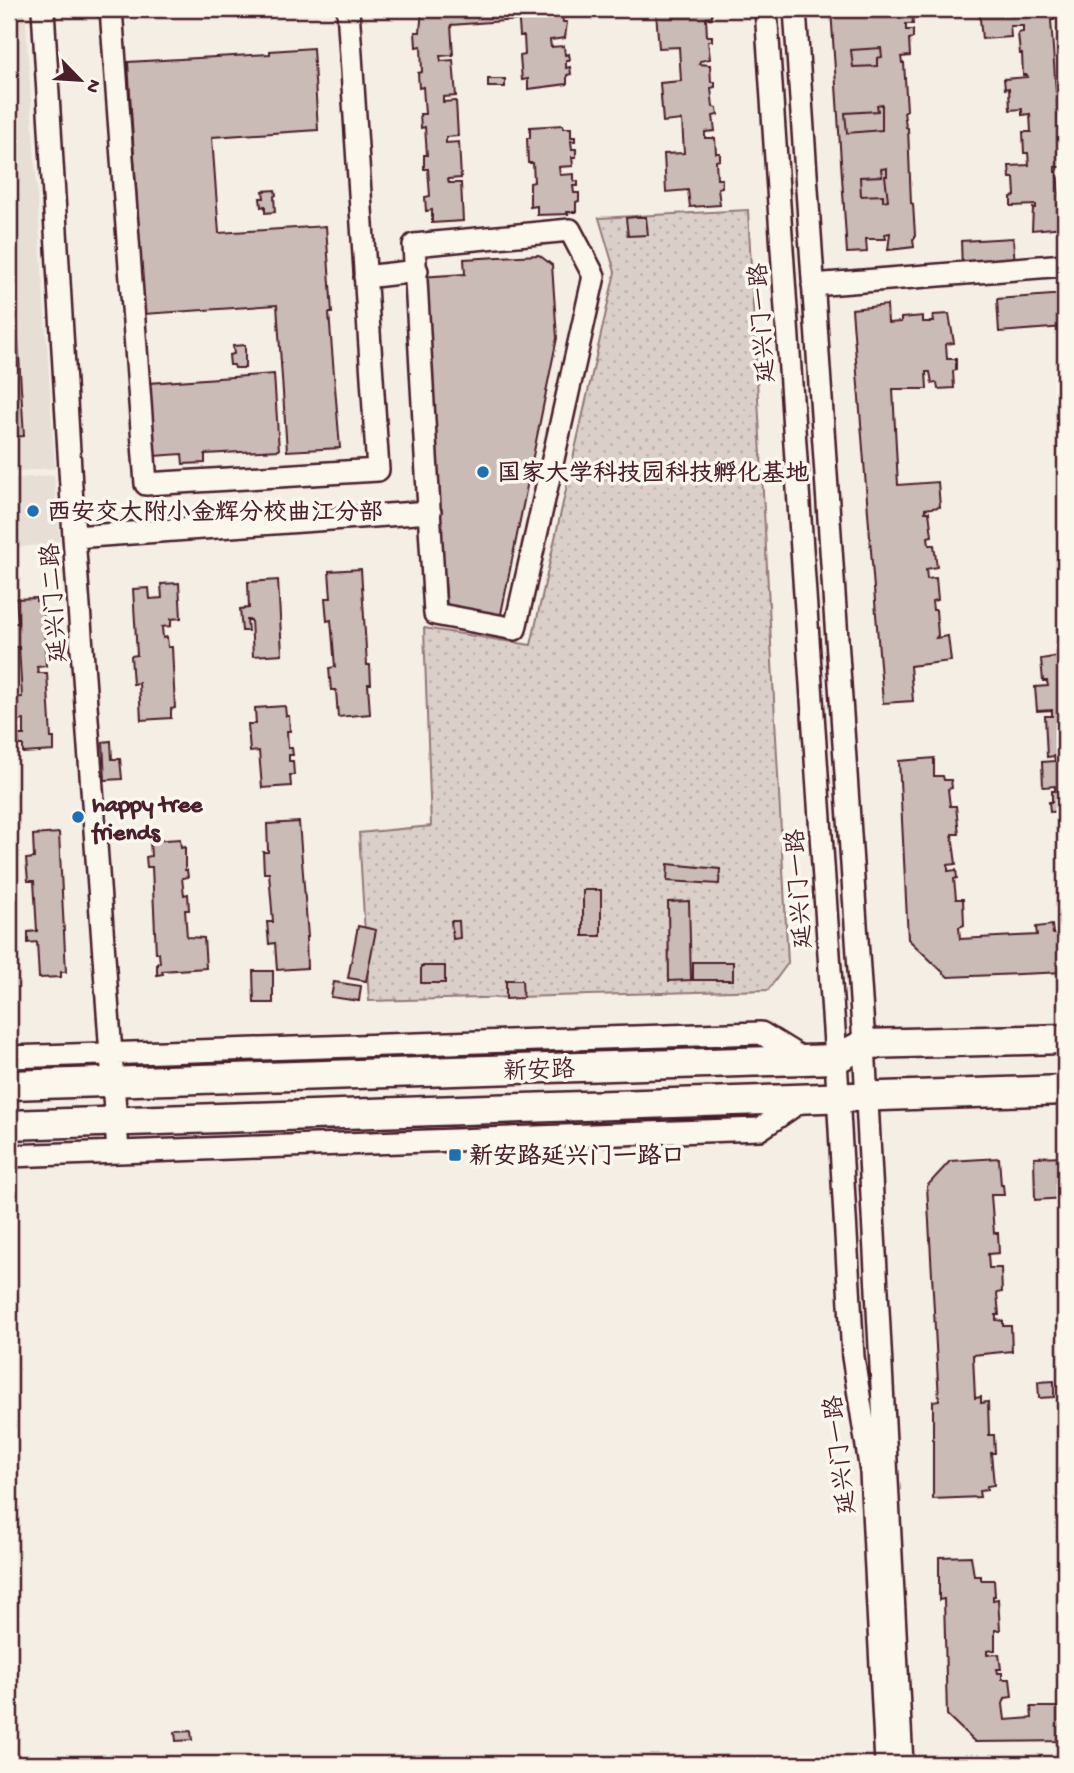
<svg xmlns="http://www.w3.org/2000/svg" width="1074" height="1773" font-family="'Gochi Hand','LXGW WenKai TC',sans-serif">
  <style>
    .built { fill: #e7dfd6 }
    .grass { fill: url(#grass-dots); stroke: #92787a; stroke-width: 2 }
    .building { fill: #cabbb6; stroke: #4a1f2b; stroke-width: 2; fill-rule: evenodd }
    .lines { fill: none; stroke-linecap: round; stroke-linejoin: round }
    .minor-casing { stroke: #4a1f2b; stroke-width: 26 }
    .major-casing { stroke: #4a1f2b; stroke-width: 33 }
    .minor { stroke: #fbf7ec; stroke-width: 21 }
    .major { stroke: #fbf7ec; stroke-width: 28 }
    .poi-dot { fill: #1f6fb2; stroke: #fbf7ec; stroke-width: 2.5 }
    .labels { text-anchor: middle; stroke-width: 7; stroke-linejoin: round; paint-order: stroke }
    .street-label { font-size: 24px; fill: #4a1f2b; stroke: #fbf7ec }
    .poi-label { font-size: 24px; font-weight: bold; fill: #4a1f2b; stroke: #fbf7ec; text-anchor: start }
  </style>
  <defs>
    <pattern id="grass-dots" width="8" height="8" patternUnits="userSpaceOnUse" patternTransform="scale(1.75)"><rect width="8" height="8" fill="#dbd0c9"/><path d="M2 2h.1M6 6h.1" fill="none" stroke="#bdb2ad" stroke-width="1.8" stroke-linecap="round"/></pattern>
  </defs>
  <rect width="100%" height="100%" fill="#f4eee4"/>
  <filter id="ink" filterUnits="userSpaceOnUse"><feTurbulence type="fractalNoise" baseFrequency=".0143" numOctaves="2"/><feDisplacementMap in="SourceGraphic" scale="14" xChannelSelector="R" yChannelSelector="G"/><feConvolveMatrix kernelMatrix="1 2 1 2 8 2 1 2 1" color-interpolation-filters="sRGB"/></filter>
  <g filter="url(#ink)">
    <path class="built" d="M9 9H25L55 468 9 472Z
      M54 475 60 543 9 548V479Z"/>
    <path class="grass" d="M748 210 788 963 768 990 369 1001 359 833 431 826 424 628 531 645 615 272 599 218Z"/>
    <path class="building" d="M422 9H518L519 20 451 25 453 55 440 56 441 61 453 60 456 96 443 97V102L456 101 458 136 446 137V143L459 142 461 178 448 179 449 183H461L463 221 432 223V210L426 211 425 197 430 196 428 169H424V155H427L425 127 421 128 420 114H425L423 87 419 88 418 73 422 72 421 46 416 47 415 32H420Z
      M518 9H607L562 14 563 22H567L565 38 550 40 551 47 564 46 565 55 569 54 570 60H566V68L570 67 571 74 567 75V84L528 89V79L522 80 520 56 525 55 524 36H520Z
      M678 9 712 10V17L706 18 707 36H712V41H708L710 59 700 61 699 64 710 65 711 82H715V87L711 88 713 107 717 108 718 115 713 116 715 131 705 132V138H715L716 153H720V160L716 161 717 179H722V187L718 188 720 205 690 207 688 190 666 192 664 154 684 153 682 120 663 122 660 83 681 81 679 47 659 48 656 13 652 10Z
      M831 9H908V11H912L913 24H906V30H913V38L909 39 910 56 901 57 902 63H904L907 110 904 112 906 127 908 128 911 203 913 204 915 235V238L913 239 914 247 888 250 890 233 885 234 886 239H866L867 252 847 253ZM881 48 882 57 877 58V66L853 67 851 50ZM882 104V130L847 133 845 113 878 111 877 105ZM887 168V176H885L888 200 883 201V195L861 196 860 177 882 176 881 169Z
      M979 9H1053L1054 20H1051L1056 92 1059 91V99L1057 100 1062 167H1055V172H1057L1059 193H1065V205H1060V209H1063L1064 227 1032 230 1033 208H1036V205L1011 206V197L1015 196 1014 178H1010L1009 166 1029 165 1028 153H1024L1023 132H1031L1030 114 1022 115V109L1010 110 1009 88 1005 89 1004 79 1028 77 1027 75H1023L1022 54H1020L1018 33 1023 32V26H1010L1011 37 982 39Z
      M313 48 318 130 212 137 219 233 326 226 332 313H329L340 448 287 451 277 305 144 314 128 62 270 54V51Z
      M881 48 882 57 877 58V66L853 67 851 50Z
      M9 75H13L15 130H9Z
      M488 79H505V87H488Z
      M882 104V130L847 133 845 113 878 111 877 105Z
      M563 125V128H571V137H575V141H571L572 149H576V157H572L573 166 559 167 560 175 574 174V181H578V186H573L574 193H579V201L576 202V212H567L568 214 537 215V206L530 207V183L534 182 533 163H528L527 138H530V127Z
      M887 168V176H885L888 200 883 201V195L861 196 860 177 882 176 881 169Z
      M275 190 276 195 274 196 275 212 265 213V206L261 207 260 198H264L263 191Z
      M636 217H646L648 235 628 236 626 218Z
      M1013 238 1015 265 962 268 961 241Z
      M9 243H12L24 436 9 437Z
      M539 255 552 265 557 338 500 619 447 607 420 277 465 274 464 259Z
      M1065 294V327L999 332 997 299Z
      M887 305 888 323 901 322V318L923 316V322H934L933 315 949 314 954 343 946 344 947 359H956V370L953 371 954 388 938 389 937 383H932L930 372H926L927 389H893L898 485 938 482 940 507 925 509V512H929L932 536 928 537 929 545H934L937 567 926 569 927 579 936 578 938 600 932 601 933 610H936L938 635 936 638 948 636 951 661 910 666 913 701 883 703 852 309Z
      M245 345V368H235L234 365H230L229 355 234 354 233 346Z
      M274 374 279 450 205 454V463L183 464 182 454 154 456 149 383Z
      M361 569 367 665H370L371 684H368L370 714 338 717 336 690H331L329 668 335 667 331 620 327 621 325 598H331L329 571Z
      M278 580 282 654 253 656 251 620H247L248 631H242L240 609 249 608 248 582Z
      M179 583 181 618 171 619V626L162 627 163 638 167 637 168 647H172L175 708 171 709V718L141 720 139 683 133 684 131 656 137 655 133 589 149 588 150 599 162 598 161 584Z
      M36 598V601L43 600 46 666 37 667 38 673H47L51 738H54V751L23 753V745H19L18 735H24V720L14 721 12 698 22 697 19 647H9V623H18L16 599Z
      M1065 655V811L1050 812 1049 802H1052V791H1055V786L1043 787 1042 762 1055 761 1054 756 1047 757 1045 716H1052V710L1037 711 1035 687 1048 686 1047 681H1043L1041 659Z
      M285 706 286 716H289L290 731H287L288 748H292L293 755H289V761H293L294 775H290L291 786 262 788 259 751 250 752 248 724H256L255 708Z
      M111 741 112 759H120L122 779 105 780 103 742Z
      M934 758V776H943L944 780H951L952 788 948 789 950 806H956L959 834H952L956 864 948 865V871L956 870 957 878 954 879 956 899H963L964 925 959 927 960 939 1037 935 1036 927 1052 925 1053 934 1065 933V972L948 977 908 939 899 761Z
      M299 822 308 937H306L307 968 277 970 275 943 269 944 267 922H273L269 873H264L263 852H268L267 824Z
      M59 833 66 972H61V977L39 978 37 942 28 943V932L37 931 34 881H28L26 859 34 858 33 835Z
      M180 839 181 848 185 847V870H187L188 877 182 878 184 895 188 894 189 910H185L187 937 204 938 206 968 162 971 163 974 157 975V963H160L159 953H156L152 867H147L146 857 151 856 150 841Z
      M668 864 720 869 719 884 667 881Z
      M583 890H601V936H583Z
      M689 901 691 980 669 981 668 902Z
      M451 921H459L460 938 453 939Z
      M358 926 376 930 366 981 348 978Z
      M693 962H733V980H693Z
      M421 966H445V983H421Z
      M253 971H273V1003H254Z
      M506 980H522L523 998 506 999Z
      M334 982 361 986 359 1001 331 997Z
      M1065 1156V1198L1035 1200 1034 1157Z
      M999 1158 1001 1185H1003L1004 1195H991L994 1233H998L999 1253 988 1254 989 1268H1001L1002 1292 997 1293 999 1315H996V1320L1003 1321V1326H1011L1012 1351 973 1355 975 1398 981 1397V1403L988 1402 989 1435H994L995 1453H991L994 1485 987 1486V1490L979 1491 980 1497 933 1499V1401L939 1400 927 1186 950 1161Z
      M1054 1381V1397L1039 1398 1038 1382Z
      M971 1556 974 1576H981V1580H994L995 1596H993V1600L998 1599 1000 1630H995V1650L987 1651V1655L999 1654 1001 1669H997L998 1673H1002V1679H1010L1012 1697 1005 1698 1003 1704 1005 1720 1032 1718 1031 1707H1065V1741L975 1742 947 1715 944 1599 939 1600V1557Z
      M191 1731 192 1740 176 1741 175 1732Z"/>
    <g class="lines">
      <g class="minor-casing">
        <path id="minor" d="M43 9 74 537 118 1152
          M111 9 146 484 378 470 348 9
          M766 9 836 1059 853 1357 871 1472 886 1764
          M795 9 864 1044 902 1764
          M570 230 594 276 515 629 435 614 414 245Z
          M365 277 417 271
          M813 285 1065 265
          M74 537 430 512
          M9 1057 761 1033 805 1060
          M9 1156 760 1129 802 1100"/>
      </g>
      <g class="major-casing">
        <path id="major" d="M9 1085 836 1059 864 1044 1065 1039
          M9 1125 1065 1090"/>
      </g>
      <use href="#minor" class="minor"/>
      <use href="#major" class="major"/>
    </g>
  </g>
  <g class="poi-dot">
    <circle cx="483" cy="472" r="7"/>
    <circle cx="33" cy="511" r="7"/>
    <circle cx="78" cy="817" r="7"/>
    <rect x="448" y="1148" width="14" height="14" rx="3.5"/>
  </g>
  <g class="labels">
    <g class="street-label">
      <text transform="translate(761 323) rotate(-94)" y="8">延兴门一路</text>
      <text transform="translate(53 603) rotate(-94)" y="8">延兴门二路</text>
      <text transform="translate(798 889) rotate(-94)" y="8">延兴门一路</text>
      <text transform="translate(539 1069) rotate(-2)" y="8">新安路</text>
      <text transform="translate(839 1455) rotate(-97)" y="8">延兴门一路</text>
    </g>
    <g class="poi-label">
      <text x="497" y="480">国家大学科技园科技孵化基地</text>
      <text x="47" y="519">西安交大附小金辉分校曲江分部</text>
      <text x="92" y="811">happy tree<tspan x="92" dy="28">friends</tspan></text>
      <text x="469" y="1163">新安路延兴门一路口</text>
    </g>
  </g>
  <rect width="1074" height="1773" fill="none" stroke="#fbf7ec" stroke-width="35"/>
  <rect x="18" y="18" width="1039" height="1738" fill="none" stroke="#4a1f2b" stroke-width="2.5" filter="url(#ink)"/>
  <g transform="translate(80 80) rotate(115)" stroke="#fbf7ec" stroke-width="5" paint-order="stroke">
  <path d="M0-5L12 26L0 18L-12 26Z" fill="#4a1f2b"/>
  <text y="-10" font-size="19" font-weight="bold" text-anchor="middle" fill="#4a1f2b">N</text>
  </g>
</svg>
